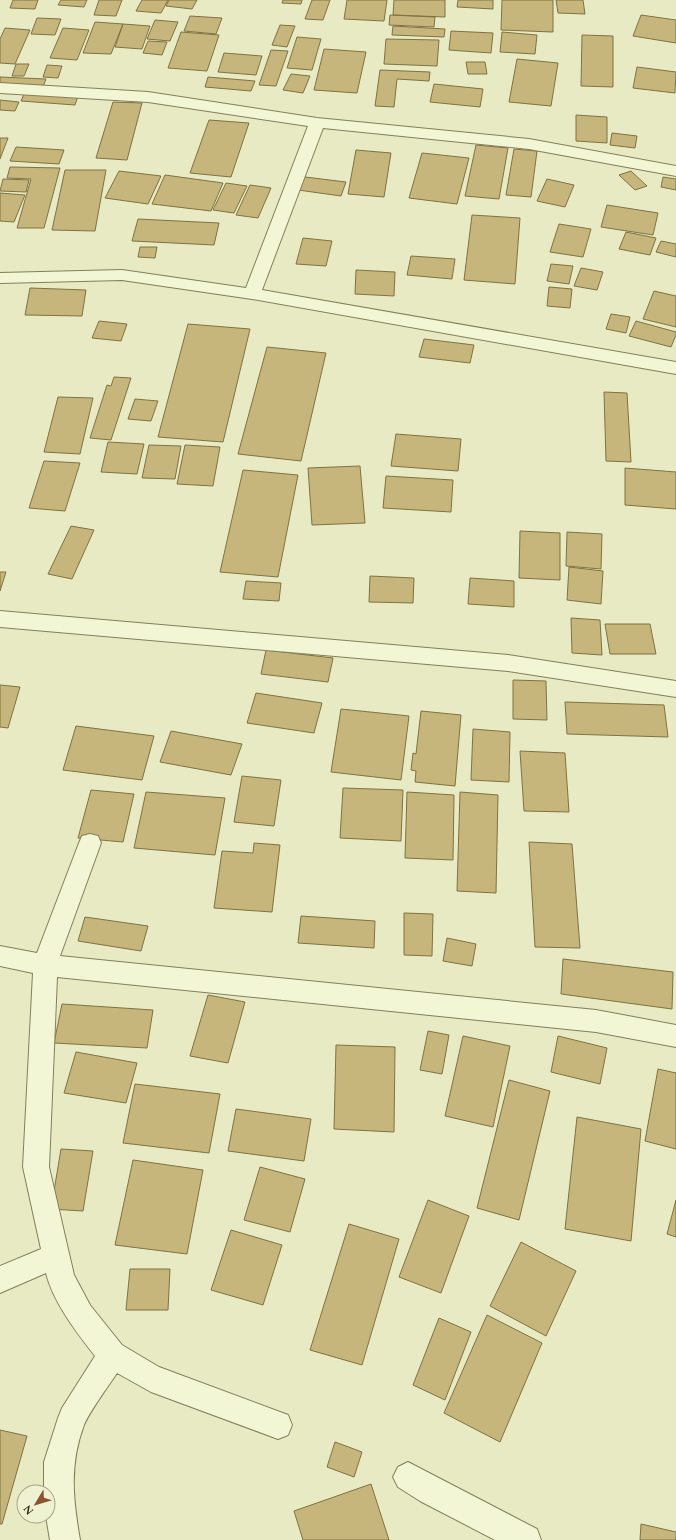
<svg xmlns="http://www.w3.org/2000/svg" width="676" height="1540" font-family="Spectral,serif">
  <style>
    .building { fill: #c6b67b; stroke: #807242 }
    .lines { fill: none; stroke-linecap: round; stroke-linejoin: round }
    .minor-casing { stroke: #837f5b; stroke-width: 2 }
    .minor { fill: #f3f6d5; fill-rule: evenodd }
  </style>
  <rect width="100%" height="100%" fill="#e7eac2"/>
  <path class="building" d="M13 0H38L35 9 10 8Z
    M61 0H87L84 7 58 5Z
    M99 0H122L116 16 94 15Z
    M142 0H168L161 13 136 11Z
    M169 0H197L192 9 166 6Z
    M283 0H302L301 4 282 3Z
    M312 0H330L323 20 305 19Z
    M347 0H387L384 21 344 19Z
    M394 0H445V17L393 15Z
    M458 0H493V9L457 7Z
    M502 0H553V32L501 30Z
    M556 0H583L585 14 558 13Z
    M390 15 435 17 434 27 389 25Z
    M641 15 676 20V43L633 36Z
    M190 16 222 18 216 34 184 31Z
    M37 18 61 19 55 35 31 34Z
    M155 20 178 22 170 41 147 39Z
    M95 22 123 24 111 54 83 53Z
    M123 24 150 26 142 49 115 47Z
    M280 25 295 26 287 47 272 45Z
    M393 26 445 29 444 37 392 35Z
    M5 28 30 30 15 64 0 63V39Z
    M63 28 89 30 77 60 50 58Z
    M451 31 493 33 491 53 449 50Z
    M181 32 219 35 207 71 168 68Z
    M502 32 537 35 535 54 500 52Z
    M582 35 613 36V87L581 86Z
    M297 37 321 39 312 70 287 68Z
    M386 39 439 40 437 66 384 64Z
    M148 41 167 42 162 55 143 53Z
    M324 49 366 52 357 93 314 90Z
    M271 50 288 51 276 86 259 85Z
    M224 53 262 56 256 75 218 72Z
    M517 59 558 63 551 106 509 102Z
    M466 62H485L487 74H468Z
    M16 64H29L24 76H12Z
    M47 65 62 66 58 78 43 77Z
    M637 67 676 72 675 93 633 88Z
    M380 70 430 72 429 81 397 79 394 107 375 106Z
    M291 74 310 76 303 93 283 90Z
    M0 77 46 79 43 87 0 85Z
    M208 77 255 81 251 91 205 87Z
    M434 84 483 89 480 107 430 102Z
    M25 92 78 96 75 105 21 101Z
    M0 100 19 102 15 111 0 110Z
    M113 102 142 103 127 160 96 158Z
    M576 115 607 117V143L576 141Z
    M209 120 249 123 231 177 190 173Z
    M612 133 637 136 635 148 610 145Z
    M0 138H8L0 159Z
    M476 145 508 148 499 199 465 196Z
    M16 147 64 150 59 164 10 161Z
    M514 149 537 151 531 197 506 195Z
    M356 150 391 153 384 197 348 194Z
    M422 153 469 158 457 204 409 198Z
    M10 167 60 168 44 228H17L31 179 7 178Z
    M65 170H106L95 231 52 230Z
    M119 171 161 176 148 204 105 198Z
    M631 171 647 186 635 190 619 175Z
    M165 175 223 183 211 211 152 204Z
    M297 176 346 182 341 196 291 189Z
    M663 177 676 179V190L661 187Z
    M3 179 29 180 26 192 0 191Z
    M547 179 574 185 565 207 537 201Z
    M226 183 247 186 234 213 213 210Z
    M250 185 271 188 258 218 236 215Z
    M0 193 25 195 14 222 0 221Z
    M607 205 658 213 653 235 601 227Z
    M472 215 520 218 515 284 464 280Z
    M138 219 219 223 214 245 132 241Z
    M559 224 591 229 583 257 550 252Z
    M626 232 656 238 650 255 619 249Z
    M303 238 332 241 326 266 296 264Z
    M661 241 676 244V257L656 252Z
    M140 247H157L155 258 138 257Z
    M411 256 455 259 452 279 407 275Z
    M551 264 573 266 569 284 547 281Z
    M581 268 603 272 597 290 574 286Z
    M356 270 395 272 394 296 355 294Z
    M549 287 572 289 570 308 547 306Z
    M30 288 86 290 82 316 25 315Z
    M654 291 676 296V327L643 319Z
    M611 314 630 317 626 333 606 329Z
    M99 321 127 324 121 341 92 338Z
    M636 321 676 332V335L671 347 629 336Z
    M188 324 250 329 223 442 158 437Z
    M424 339 474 345 470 363 419 357Z
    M267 347 326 353 301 461 238 454Z
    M114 377 131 378 111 440 90 438 107 385 111 386Z
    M604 392 627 393 631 462 606 461Z
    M58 397 93 398 80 454 44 452Z
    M135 399 158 401 151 421 128 419Z
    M396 434 461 439 458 471 391 466Z
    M108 442 144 444 137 474 101 472Z
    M149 445 181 446 175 479 142 478Z
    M185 445 220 447 213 486 177 484Z
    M44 461 80 463 65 511 29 508Z
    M360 466 365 523 312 525 308 468Z
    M625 468 676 472V509L625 505Z
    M243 470 298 475 278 577 220 572Z
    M386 476 453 480 451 512 383 508Z
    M71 526 94 530 72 579 48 574Z
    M520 531 560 533V580L519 578Z
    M567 532 602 534 601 569 566 566Z
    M569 567 603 571 601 604 567 600Z
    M0 572H6L0 591Z
    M370 576 414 578 413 603 369 602Z
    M470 578 514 581V607L468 604Z
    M246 581 281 583 279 601 243 599Z
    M571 618 600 620 602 655 572 653Z
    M605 624H650L656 654H610Z
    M266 650 333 658 328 682 261 674Z
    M513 680 546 681 547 720 513 719Z
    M0 685 20 687 8 728 0 727Z
    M256 693 322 703 314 733 247 723Z
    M565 702 664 705 668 737 567 734Z
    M341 709 409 716 401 780 331 772Z
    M421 711 461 715 455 786 415 782 416 771 411 770 413 753 416 754Z
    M76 726 154 736 142 780 63 770Z
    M473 729 510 732 509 782 471 780Z
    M171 731 242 744 231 775 160 762Z
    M520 751 565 753 569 812 524 811Z
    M242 776 281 780 274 826 234 822Z
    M343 788 403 790 401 841 340 838Z
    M91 790 134 794 123 842 78 838Z
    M146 792 225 798 215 855 134 848Z
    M407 792 454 795 453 860 405 858Z
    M460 792 498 795 496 893 457 891Z
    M529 842 572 844 580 948 535 947Z
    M254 843 280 845 272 912 214 908 222 851 253 853Z
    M404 913 433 914 432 956 404 955Z
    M301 916 375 921 374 948 298 943Z
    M85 917 148 926 141 951 78 941Z
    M447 938 476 944 472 966 443 961Z
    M563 959 673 972 672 1009 561 994Z
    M208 995 245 1002 228 1063 190 1056Z
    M62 1004 153 1010 147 1048 54 1043Z
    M428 1031 449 1035 442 1074 420 1070Z
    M463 1036 510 1046 493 1127 445 1116Z
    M558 1036 607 1048 600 1084 551 1072Z
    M336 1045 395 1047 394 1132 334 1129Z
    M76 1052 137 1063 126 1103 64 1093Z
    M658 1069 676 1073V1149L645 1141Z
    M509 1080 550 1091 519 1220 477 1208Z
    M135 1084 220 1094 209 1153 123 1143Z
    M236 1109 311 1119 304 1161 228 1151Z
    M577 1117 641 1129 631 1241 565 1229Z
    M61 1149 93 1151 83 1211 51 1209Z
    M133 1160 203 1170 187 1254 115 1245Z
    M260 1167 305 1179 290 1232 244 1220Z
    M428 1200 469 1216 441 1293 399 1277Z
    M676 1200V1237L667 1234Z
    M349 1224 399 1239 362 1365 310 1350Z
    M231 1230 282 1245 263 1305 211 1290Z
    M521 1242 576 1271 546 1336 490 1306Z
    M130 1269H170L168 1310H126Z
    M487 1315 542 1343 500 1442 444 1413Z
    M439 1318 471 1332 445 1400 413 1385Z
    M0 1430 27 1436 2 1524H0Z
    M335 1442 362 1452 354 1477 327 1467Z
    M371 1484 389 1540H303L294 1511Z
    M641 1524 676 1532V1540H640Z"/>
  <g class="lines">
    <g class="minor-casing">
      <path id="minor" d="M0 83 148 92 317 118 529 139 676 166V176L529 149 323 128 262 290 676 362V374L252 299 122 280 0 283V273L122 270 246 288 308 126 148 102 0 93Z
        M0 611 508 655 676 681V697L508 671 0 627Z
        M90 834 98 836 101 843 60 956 596 1010 676 1025V1047L596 1032 57 977 49 1167 74 1275 90 1305 122 1345 159 1367 288 1415 292 1425 288 1435 278 1439 151 1392 117 1373C107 1388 90 1411 84 1425 69 1465 73 1499 80 1540H50L46 1516H48V1492H44V1462L58 1418 62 1408 95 1356C77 1333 53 1302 46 1273L0 1293V1266L41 1249 23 1167 33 973 0 966V946L37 953 79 843 82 836Z
        M408 1462 537 1529 541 1540H495L420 1501 398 1487 393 1477 398 1467Z"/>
    </g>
    <use href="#minor" class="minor"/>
  </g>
  <g transform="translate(36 1504) rotate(232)"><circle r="19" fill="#eff2d1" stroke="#a4a589"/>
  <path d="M0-3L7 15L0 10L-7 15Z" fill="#8d522f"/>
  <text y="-6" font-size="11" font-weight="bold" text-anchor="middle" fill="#34311e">N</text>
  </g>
</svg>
